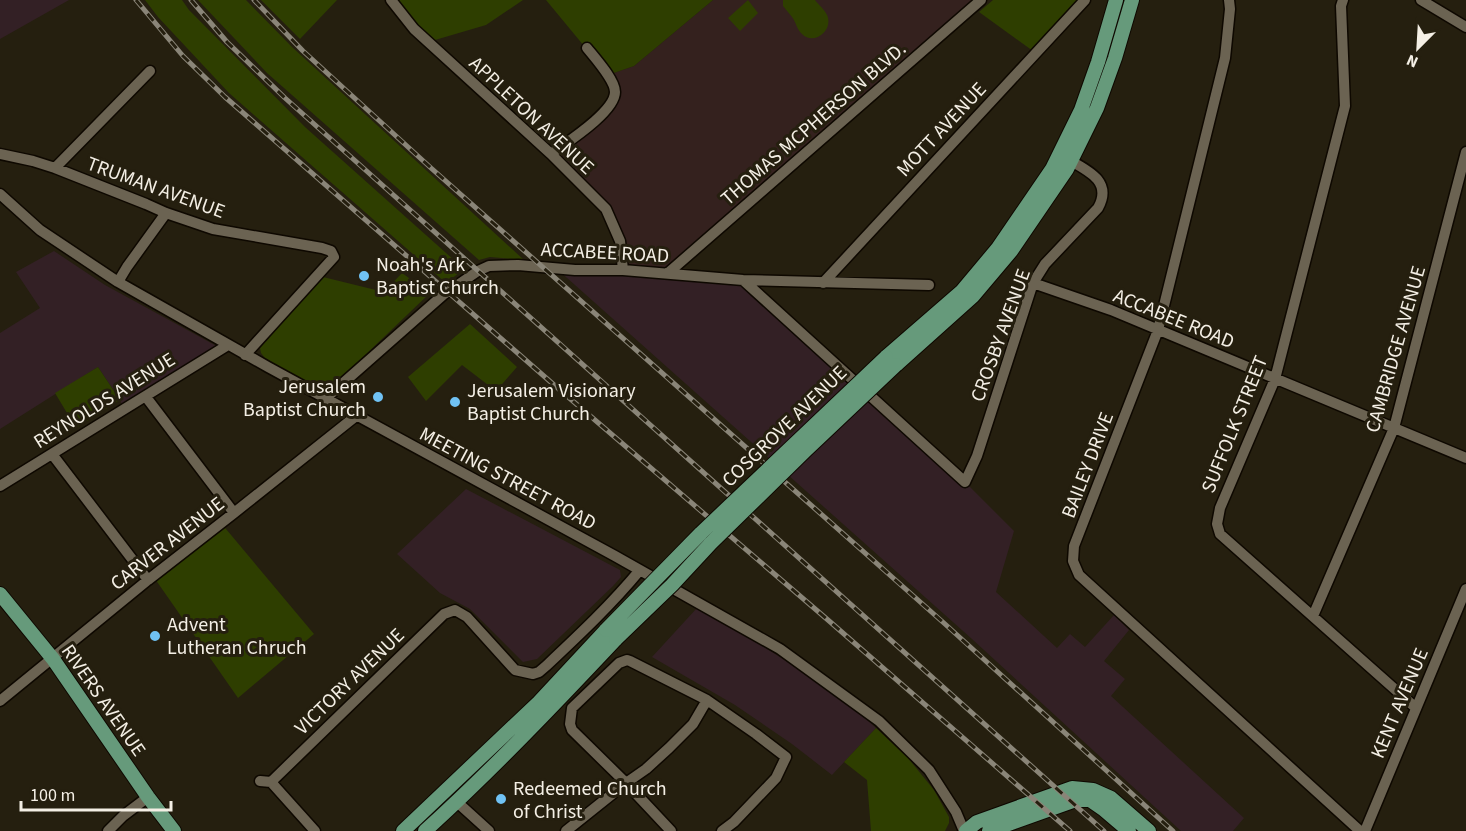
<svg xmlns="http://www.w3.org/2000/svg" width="1466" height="831" font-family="'Source Sans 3',sans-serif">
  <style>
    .industrial { fill: #332025 }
    .education { fill: #34211e }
    .green { fill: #2e3e00 }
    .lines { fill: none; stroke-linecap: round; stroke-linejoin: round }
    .minor-casing { stroke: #0e0800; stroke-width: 13 }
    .major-casing { stroke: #0e0800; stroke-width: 16 }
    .minor { stroke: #6b6352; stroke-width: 10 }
    .major { stroke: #669a7b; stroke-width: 14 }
    .rail-casing { stroke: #8a8578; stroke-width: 5 }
    .rail { stroke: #251f0f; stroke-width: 3; stroke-dasharray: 9; stroke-linecap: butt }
    .major-bridge-casing { stroke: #0e0800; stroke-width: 16; stroke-linecap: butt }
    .major-bridge { stroke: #669a7b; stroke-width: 14 }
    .poi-dot { fill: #70c2f4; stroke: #251f0f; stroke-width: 2 }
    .labels { text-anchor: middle; stroke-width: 6; stroke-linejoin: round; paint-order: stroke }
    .street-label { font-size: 20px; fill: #f4efe5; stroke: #251f0f }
    .poi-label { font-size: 20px; fill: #f4efe5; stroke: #251f0f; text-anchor: start }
  </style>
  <rect width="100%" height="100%" fill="#251f0f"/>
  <path class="industrial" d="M0 0H69L0 39Z
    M54 251 105 285 222 349 124 410 120 400 98 367 0 429V333L40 308 16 272Z
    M557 269 743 280 965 482 1014 531 996 592 1057 648 1070 634 1085 647 1114 615 1129 630 1104 661 1125 679 1111 696 1244 818 1233 831H1181L972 639Z
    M466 489 620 570 621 577 613 586 537 659 523 662 470 609 440 593 397 554Z
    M697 608 723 624 757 642 824 686 863 716 876 728 832 775 792 744 735 705 652 657Z"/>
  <path class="education" d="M713 0H981L668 273 623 270 607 208 553 157 613 99 608 75 634 66Z"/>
  <path class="green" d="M145 0H182L189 10 305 127 464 269 446 283 229 93 158 17Z
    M198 0H246L292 47 524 260 490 257 479 260 267 73Z
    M261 0H337L300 39Z
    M391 0H523L486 25 435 40 429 43Z
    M546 0H713L634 66 608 75Z
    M748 0 758 13 740 31 728 18Z
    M783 0H815C819 5 825 10 827 15 834 30 814 46 802 34 797 30 796 22 792 17 789 13 786 10 783 6Z
    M993 0H1079L1033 51 979 12Z
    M402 273 430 293 338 381C315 394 285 369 265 358L261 353 260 348 323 277 384 292Z
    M470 324 517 367 496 391 462 365 426 401 408 377Z
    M98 367 120 400 76 428 55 393Z
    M221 523 314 634 238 698 153 576Z
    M876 728 908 758 934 790 949 817V823L945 831H871L867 780 844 762Z"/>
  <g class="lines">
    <g class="minor-casing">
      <path id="minor" d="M391 0 414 29 551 154 606 209 620 241 623 270
        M1229 0 1230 9 1225 58 1158 330 1074 546 1073 561 1079 575 1360 831
        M1343 0 1341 6 1345 106 1275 379 1220 508 1217 524 1220 534 1416 708
        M1421 0 1466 27
        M0 154 33 161 55 168 146 204 166 213 213 229 322 248 331 251 334 257 245 355
        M551 154C566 143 615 112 615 92 615 80 595 58 587 48
        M55 168 150 71
        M0 194 40 230 118 282 268 367 615 556 780 649 879 721 929 770 956 812 964 831
        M668 273 981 0
        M743 280 965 482 977 456 1033 283 1045 264 1098 208C1112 183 1091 172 1071 161
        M118 282 127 267 166 213
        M823 283 1085 0
        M1033 283 1111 310 1466 458
        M146 397 234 513
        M325 399 443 295 478 271 489 266 518 265 575 270H623L743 280 929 285
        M52 454 148 580
        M0 486 228 345
        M1313 616 1394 428 1466 152
        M0 701 148 580 234 513 356 416
        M260 781 271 782 315 831
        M271 782 444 614 455 610 467 617 515 670 533 674 539 672 546 666C579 635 611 605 640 570
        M457 802 489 831
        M108 831 123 816 148 797
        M566 831 626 783 646 769 669 748 693 724 707 700
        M671 831 626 783 572 730 570 724 572 708 619 663 627 660 630 661 707 700 756 734 786 757 776 778 734 822 722 831
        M1365 831 1466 589"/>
    </g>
    <g class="major-casing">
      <path id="major" d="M886 357 962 291 998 248 1052 169 1081 110 1098 62 1116 0
        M896 365 973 296 1011 251 1067 169 1097 108 1115 58 1132 0
        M0 594 53 659 148 797 174 831
        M403 831 539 702 606 630
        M425 831C492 770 554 705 616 639
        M966 831 977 822 1072 788 1093 790 1111 798 1149 831
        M989 831 1076 800H1090L1103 809 1129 831"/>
    </g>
    <use href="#minor" class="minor"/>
    <use href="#major" class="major"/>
    <g class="rail-casing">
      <path id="rail" d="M136 0 183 56 225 97 553 384 828 620 1070 831
        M191 0 227 42 285 98 1104 831
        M254 0 303 51 431 168 945 624 1173 831"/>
    </g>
    <use href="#rail" class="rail"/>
    <g class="major-bridge-casing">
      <path id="major-bridge" d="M606 630 701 533 886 357
        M616 639 672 585 711 543 805 451 896 365"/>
    </g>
    <use href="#major-bridge" class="major-bridge"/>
  </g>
  <g class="poi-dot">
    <circle cx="364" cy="276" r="6"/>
    <circle cx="378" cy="397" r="6"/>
    <circle cx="455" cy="402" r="6"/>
    <circle cx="155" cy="636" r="6"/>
    <circle cx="501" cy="799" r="6"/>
  </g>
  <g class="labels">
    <g class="street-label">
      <text transform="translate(532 115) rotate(43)" y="7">APPLETON AVENUE</text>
      <text transform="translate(813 123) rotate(-41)" y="7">THOMAS MCPHERSON BLVD.</text>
      <text transform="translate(941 129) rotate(-47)" y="7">MOTT AVENUE</text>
      <text transform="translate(156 187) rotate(20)" y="7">TRUMAN AVENUE</text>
      <text transform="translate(605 252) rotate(3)" y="7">ACCABEE ROAD</text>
      <text transform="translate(1174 318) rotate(22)" y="7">ACCABEE ROAD</text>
      <text transform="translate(1000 335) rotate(-70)" y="7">CROSBY AVENUE</text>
      <text transform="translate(1395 349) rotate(-74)" y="7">CAMBRIDGE AVENUE</text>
      <text transform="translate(104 400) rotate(-32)" y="7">REYNOLDS AVENUE</text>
      <text transform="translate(1234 424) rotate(-68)" y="7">SUFFOLK STREET</text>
      <text transform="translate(784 426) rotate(-44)" y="7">COSGROVE AVENUE</text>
      <text transform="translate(1087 465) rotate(-69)" y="7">BAILEY DRIVE</text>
      <text transform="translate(508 478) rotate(28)" y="7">MEETING STREET ROAD</text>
      <text transform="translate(167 543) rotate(-38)" y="7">CARVER AVENUE</text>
      <text transform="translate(349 681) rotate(-44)" y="7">VICTORY AVENUE</text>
      <text transform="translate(104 700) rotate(55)" y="7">RIVERS AVENUE</text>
      <text transform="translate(1399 703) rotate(-67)" y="7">KENT AVENUE</text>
    </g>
    <g class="poi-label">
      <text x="376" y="271">Noah's Ark<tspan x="376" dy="23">Baptist Church</tspan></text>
      <text x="366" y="393" text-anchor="end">Jerusalem<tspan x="366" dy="23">Baptist Church</tspan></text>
      <text x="467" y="397">Jerusalem Visionary<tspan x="467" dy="23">Baptist Church</tspan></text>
      <text x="167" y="631">Advent<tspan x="167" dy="23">Lutheran Chruch</tspan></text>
      <text x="513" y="795">Redeemed Church<tspan x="513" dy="23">of Christ</tspan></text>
    </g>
  </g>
  <g transform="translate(1418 48) rotate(204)" stroke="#251f0f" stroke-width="4.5" paint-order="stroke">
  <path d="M0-4.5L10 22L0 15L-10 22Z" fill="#f4efe5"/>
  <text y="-9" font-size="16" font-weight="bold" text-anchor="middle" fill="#f4efe5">N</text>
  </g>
  <path d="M21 801v9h150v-9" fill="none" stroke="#f4efe5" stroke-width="3"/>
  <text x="30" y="801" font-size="18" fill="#f4efe5" stroke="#251f0f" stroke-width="4.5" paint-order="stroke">100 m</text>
</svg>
